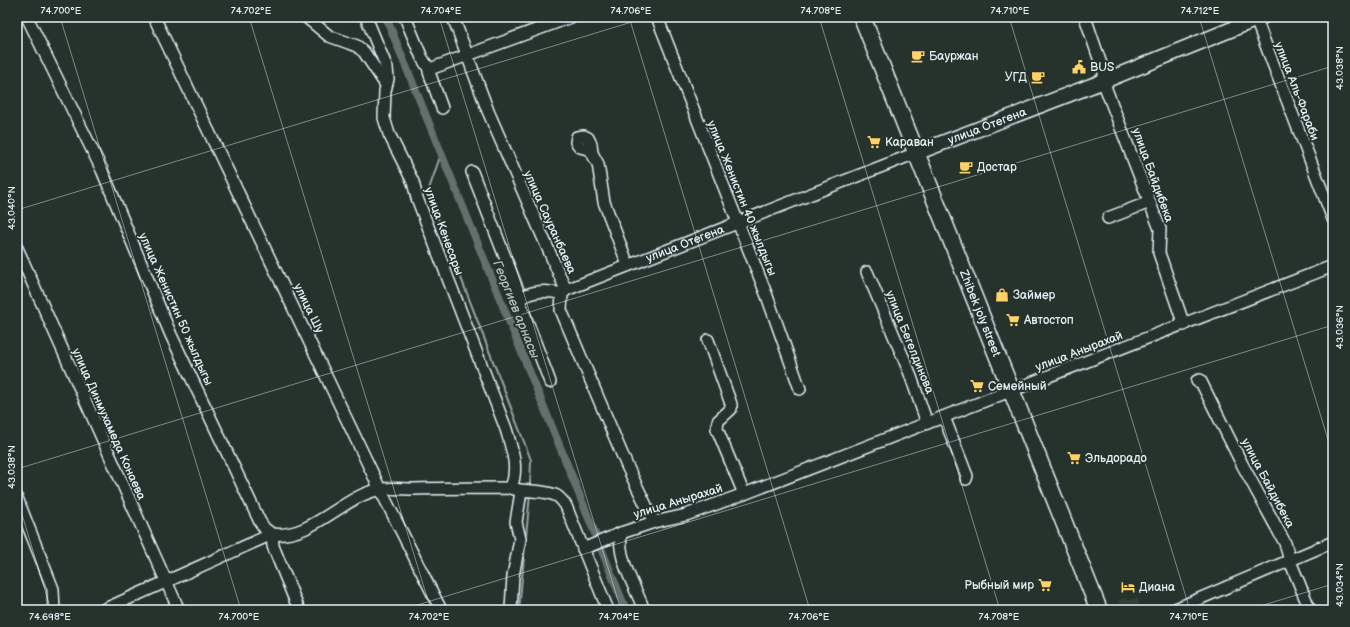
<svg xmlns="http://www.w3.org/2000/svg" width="1350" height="627" font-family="'Balsamiq Sans',sans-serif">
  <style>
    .built { fill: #333f3a }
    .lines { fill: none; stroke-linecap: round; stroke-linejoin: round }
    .stream { stroke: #98a3a5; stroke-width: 2 }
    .canal { stroke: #636f6d; stroke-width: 8 }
    .minor-casing { stroke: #e8f1f8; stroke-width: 14 }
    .major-casing { stroke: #e8f1f8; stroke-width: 17 }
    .highway-casing { stroke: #e8f1f8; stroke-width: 19 }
    .minor { stroke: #26332d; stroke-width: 11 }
    .major { stroke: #26332d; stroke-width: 14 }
    .highway { stroke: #26332d; stroke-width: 16 }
    .ticks { fill: none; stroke: #e8f1f8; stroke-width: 1; stroke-opacity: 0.45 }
    .labels { text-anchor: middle; stroke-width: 4; stroke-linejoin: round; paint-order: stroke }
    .poi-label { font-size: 12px; fill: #e8f1f8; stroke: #26332d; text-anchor: start }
    .street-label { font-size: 12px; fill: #e8f1f8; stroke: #26332d }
    .water-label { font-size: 13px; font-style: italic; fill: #b3bdc0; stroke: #26332d }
    .neatline { fill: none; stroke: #e8f1f8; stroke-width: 1.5 }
    .ticks-label { font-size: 10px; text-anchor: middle; fill: #e8f1f8 }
  </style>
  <rect width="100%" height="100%" fill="#26332d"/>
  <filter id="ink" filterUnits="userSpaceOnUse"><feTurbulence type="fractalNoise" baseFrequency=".025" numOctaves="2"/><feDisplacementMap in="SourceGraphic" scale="8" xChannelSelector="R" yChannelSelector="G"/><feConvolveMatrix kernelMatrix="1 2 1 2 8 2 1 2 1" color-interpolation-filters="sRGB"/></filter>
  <g filter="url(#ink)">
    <path class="built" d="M1125 598 1127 601 1137 598 1141 610H1122L1118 600Z"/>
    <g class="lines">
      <path class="stream" d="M441 154 428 192 531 460 530 487
        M519 610 530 494"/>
      <path class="canal" d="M386 17 626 610"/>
      <g class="minor-casing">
        <g id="minor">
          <path d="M27 17 102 170 171 335 260 522 265 529 272 534"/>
          <path d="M154 17 380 489 441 610"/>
          <path d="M306 17 329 36 357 46 364 52 386 85"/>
          <path d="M366 17 387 68 388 79 385 91 384 118 389 134 413 182 417 198 506 429C512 450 519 467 511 488"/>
          <path d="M405 17 422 58 429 69"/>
          <path d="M453 17 488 111 566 290"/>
          <path d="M657 17 767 296 800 389"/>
          <path d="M1085 17 1104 73 1106 89 1160 229 1159 253 1184 325"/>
          <path d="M1255 17 1333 219"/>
          <path d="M442 108 429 72 430 69 571 17"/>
          <path d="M591 148 588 149 580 147 576 142 577 137 584 136 588 138 591 144 592 153 598 164 604 202 628 265"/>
          <path d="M472 172 521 298"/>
          <path d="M1108 218 1150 202"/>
          <path d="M17 248 179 610"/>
          <path d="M867 272 909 371 927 423"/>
          <path d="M708 340 731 404V409L718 421 717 429 744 494"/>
          <path d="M1197 381 1200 380 1242 464 1285 543 1290 561 1310 610"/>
          <path d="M550 382 519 300C529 290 549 290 562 294"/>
          <path d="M944 417 967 476 966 479"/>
          <path d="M17 498 53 589 54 610"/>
          <path id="s1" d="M654 522 627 466 561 310 562 294 566 290 916 153"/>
          <path d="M621 533C617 559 635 586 644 610"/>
          <path d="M272 534 273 546 299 610"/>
          <path d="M583 549 621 533 654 522 686 515 744 494 1333 266"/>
          <path d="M511 609 513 576 520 539 516 522 521 492"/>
          <path d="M103 610 272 534C313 539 342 496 381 489 391 488 403 489 414 489 446 488 479 488 511 488 526 493 543 489 557 496 560 498 564 503 566 506L608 610"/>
          <path d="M1173 610 1333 542"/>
        </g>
      </g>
      <g class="major-casing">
        <g id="major">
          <path id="s2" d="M916 153 1104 81 1262 17"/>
        </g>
      </g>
      <g class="highway-casing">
        <g id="highway">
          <path id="s3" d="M862 17 1099 610"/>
        </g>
      </g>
      <use href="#minor" class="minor"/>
      <use href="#major" class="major"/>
      <use href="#highway" class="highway"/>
    </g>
  </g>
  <path class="ticks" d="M60 17 241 610M249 17 431 610M439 17 621 610M629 17 810 610M819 17 1000 610M1009 17 1190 610M1199 17 1333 456M17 210 648 17M17 469 1333 66M17 498 51 610M401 610 1333 325M1247 610 1333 584"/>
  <defs>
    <g id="cafe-bare" transform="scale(1.08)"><path d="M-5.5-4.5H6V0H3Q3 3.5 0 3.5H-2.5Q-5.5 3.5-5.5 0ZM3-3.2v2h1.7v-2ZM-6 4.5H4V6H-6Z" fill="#ffd166" stroke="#26332d" stroke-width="2.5" paint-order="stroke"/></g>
    <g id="civic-bare" transform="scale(1.08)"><path d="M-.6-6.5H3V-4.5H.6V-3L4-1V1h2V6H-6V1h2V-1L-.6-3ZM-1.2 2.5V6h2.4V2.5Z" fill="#ffd166" stroke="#26332d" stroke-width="2.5" paint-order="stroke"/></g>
    <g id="supermarket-bare" transform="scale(1.08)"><path d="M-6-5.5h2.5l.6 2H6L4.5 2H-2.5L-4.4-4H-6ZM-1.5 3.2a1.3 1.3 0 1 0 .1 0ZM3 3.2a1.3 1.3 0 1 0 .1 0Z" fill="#ffd166" stroke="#26332d" stroke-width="2.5" paint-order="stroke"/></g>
    <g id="shop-bare" transform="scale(1.08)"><path d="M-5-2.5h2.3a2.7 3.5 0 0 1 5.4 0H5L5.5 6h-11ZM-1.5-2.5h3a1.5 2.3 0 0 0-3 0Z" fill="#ffd166" stroke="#26332d" stroke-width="2.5" paint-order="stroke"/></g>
    <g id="hotel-bare" transform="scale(1.08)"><path d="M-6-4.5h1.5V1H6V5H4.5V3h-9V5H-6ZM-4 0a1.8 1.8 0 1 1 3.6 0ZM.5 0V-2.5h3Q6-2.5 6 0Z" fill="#ffd166" stroke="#26332d" stroke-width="2.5" paint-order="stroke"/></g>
  </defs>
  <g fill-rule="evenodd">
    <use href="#cafe-bare" x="918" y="56"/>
    <use href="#civic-bare" x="1079" y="67"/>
    <use href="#cafe-bare" x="1038" y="77"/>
    <use href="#supermarket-bare" x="874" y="142"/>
    <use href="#cafe-bare" x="966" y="167"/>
    <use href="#shop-bare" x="1002" y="295"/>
    <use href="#supermarket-bare" x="1013" y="320"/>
    <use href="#supermarket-bare" x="977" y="386"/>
    <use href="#supermarket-bare" x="1074" y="458"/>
    <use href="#supermarket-bare" x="1045" y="585"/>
    <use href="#hotel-bare" x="1128" y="587"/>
  </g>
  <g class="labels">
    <g class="poi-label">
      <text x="929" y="60">Бауржан</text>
      <text x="1090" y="71">BUS</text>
      <text x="1027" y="81" text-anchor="end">УГД</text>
      <text x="885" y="146">Караван</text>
      <text x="977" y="171">Достар</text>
      <text x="1013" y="299">Займер</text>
      <text x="1024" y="324">Автостоп</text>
      <text x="988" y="390">Семейный</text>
      <text x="1085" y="462">Эльдорадо</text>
      <text x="1034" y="589" text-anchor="end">Рыбный мир</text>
      <text x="1139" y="591">Диана</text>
    </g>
    <g class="street-label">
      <text transform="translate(1297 91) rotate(69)" y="4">улица Аль-Фараби</text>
      <text dy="4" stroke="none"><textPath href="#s2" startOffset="76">улица Отегена</textPath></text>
      <text transform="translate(1153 175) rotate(70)" y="4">улица Байдибека</text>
      <text transform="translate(742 198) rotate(68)" y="4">улица Женистин 40 жылдыгы</text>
      <text transform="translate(550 222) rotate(66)" y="4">улица Сауранбаева</text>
      <text transform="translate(444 231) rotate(70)" y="4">улица Кенесары</text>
      <text dy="4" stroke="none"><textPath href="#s1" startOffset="381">улица Отегена</textPath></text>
      <text transform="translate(309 308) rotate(64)" y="4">улица Шу</text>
      <text transform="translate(176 309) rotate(66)" y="4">улица Женистин 50 жылдыгы</text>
      <text dy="4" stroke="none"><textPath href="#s3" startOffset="319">Zhibek joly street</textPath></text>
      <text transform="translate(910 342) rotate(68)" y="4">улица Бегелдинова</text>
      <text transform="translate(1079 351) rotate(-21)" y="4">улица Анырахай</text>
      <text transform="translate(109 424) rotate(66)" y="4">улица Динмухамеда Конаева</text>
      <text transform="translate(1268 483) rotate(62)" y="4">улица Байдибека</text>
      <text transform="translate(678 501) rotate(-17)" y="4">улица Анырахай</text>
    </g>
    <g class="water-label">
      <text transform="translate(517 309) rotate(68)" y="5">Георгиев арнасы</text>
    </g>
  </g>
  <rect width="1350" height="627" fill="none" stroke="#26332d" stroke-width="44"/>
  <rect x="22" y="22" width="1306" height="583" class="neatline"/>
  <g class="ticks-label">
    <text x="61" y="14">74.700°E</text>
    <text x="251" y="14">74.702°E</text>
    <text x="441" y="14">74.704°E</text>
    <text x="631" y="14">74.706°E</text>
    <text x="821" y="14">74.708°E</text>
    <text x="1010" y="14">74.710°E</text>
    <text x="1200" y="14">74.712°E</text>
    <text transform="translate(1339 68) rotate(-90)" y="4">43.038°N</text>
    <text transform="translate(11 208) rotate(-90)" y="4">43.040°N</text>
    <text transform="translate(1339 327) rotate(-90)" y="4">43.036°N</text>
    <text transform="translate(11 467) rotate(-90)" y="4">43.038°N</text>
    <text transform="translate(1339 585) rotate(-90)" y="4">43.034°N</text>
    <text x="50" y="620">74.698°E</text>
    <text x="239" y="620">74.700°E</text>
    <text x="429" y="620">74.702°E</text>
    <text x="619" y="620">74.704°E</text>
    <text x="809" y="620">74.706°E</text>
    <text x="999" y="620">74.708°E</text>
    <text x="1189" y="620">74.710°E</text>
  </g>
</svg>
